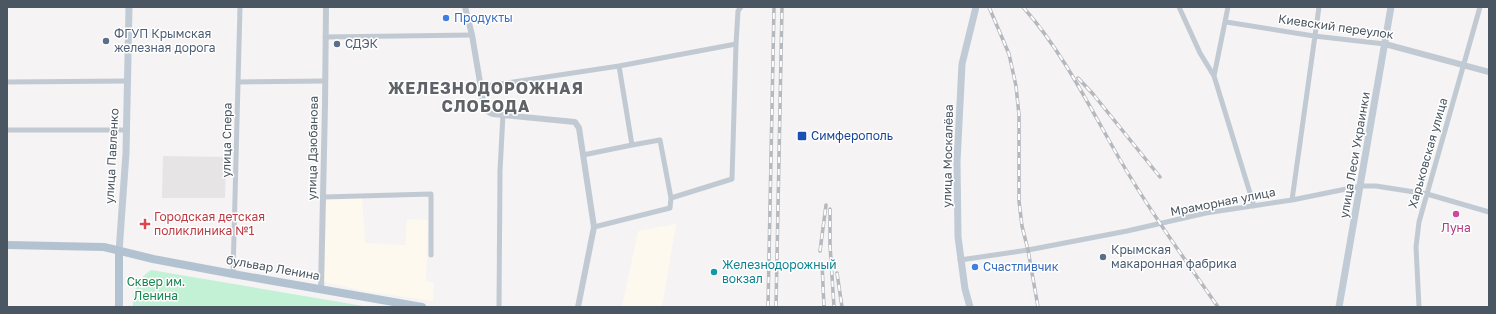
<svg xmlns="http://www.w3.org/2000/svg" width="1496" height="314" font-family="'Golos Text',sans-serif">
  <style>
    .commercial { fill: #fdf9ef }
    .education { fill: #e6e4e5 }
    .green { fill: #c3f1d5 }
    .lines { fill: none; stroke-linecap: round; stroke-linejoin: round }
    .minor { stroke: #c1cad2; stroke-width: 5 }
    .tertiary { stroke: #c1cad2; stroke-width: 6 }
    .secondary { stroke: #c1cbd6; stroke-width: 7 }
    .primary { stroke: #b3c2d1; stroke-width: 8 }
    .rail-casing { stroke: #b5b8bd; stroke-width: 3.5 }
    .rail { stroke: #fff; stroke-width: 2; stroke-dasharray: 6; stroke-linecap: butt }
    .shop-dot { fill: #3f7fe0; stroke: #fff; stroke-width: 1.5 }
    .service-dot { fill: #5c6f8a; stroke: #fff; stroke-width: 1.5 }
    .transit-dot { fill: #1a4fb4; stroke: #fff; stroke-width: 1.5 }
    .hotel-dot { fill: #d1479c; stroke: #fff; stroke-width: 1.5 }
    .health-dot { fill: #e0444e; stroke: #fff; stroke-width: 1.5 }
    .culture-dot { fill: #0f9aa8; stroke: #fff; stroke-width: 1.5 }
    .labels { text-anchor: middle; stroke-width: 3; stroke-linejoin: round; paint-order: stroke }
    .shop-label { font-size: 12px; fill: #366cbe; stroke: #fff; text-anchor: start }
    .street-label { font-size: 12px; fill: #4a5661; stroke: #fff }
    .service-label { font-size: 12px; fill: #4e5e75; stroke: #fff; text-anchor: start }
    .transit-label { font-size: 12px; fill: #164399; stroke: #fff; text-anchor: start }
    .health-label { font-size: 12px; fill: #be3a42; stroke: #fff; text-anchor: start }
    .hotel-label { font-size: 12px; fill: #b23c85; stroke: #fff }
    .culture-label { font-size: 12px; fill: #0d838f; stroke: #fff; text-anchor: start }
    .park-label { font-size: 12px; fill: #17864f; stroke: #fff }
    .district-label { font-size: 16px; font-weight: bold; letter-spacing: 1px; fill: #5f6368; stroke: #fff }
  </style>
  <rect width="100%" height="100%" fill="#f5f3f3"/>
  <path class="commercial" d="M321 198H362L365 243 405 245 407 219 428 220 426 281 434 283 433 301 364 291 321 281Z
    M676 224 662 307H622L638 231Z"/>
  <path class="education" d="M163 156 226 157 225 198H162Z"/>
  <path class="green" d="M151 270 369 307H133C131 293 139 277 151 270Z"/>
  <g class="lines">
    <path class="minor" d="M1179 7 1200 53 1214 76 1254 206
      M1226 22 1314 36 1385 44
      M325 37 472 35
      M1214 76 1228 7
      M7 82 128 81
      M238 82 325 81
      M480 87 619 66 736 44
      M7 130H126
      M632 145 660 140 671 198
      M583 155 632 145 619 66
      M324 197 431 194V255
      M1292 200 1319 7
      M594 227 670 208 671 198 732 179 736 44 738 11 741 7
      M960 260 1028 250 1127 231 1206 213 1292 200 1361 186H1376L1427 194 1489 212
      M233 274 240 7
      M499 307 500 171 503 114
      M1419 307 1416 247 1419 222 1480 7"/>
    <path class="tertiary" d="M465 7 472 35 484 106C486 110 488 113 493 114L575 122 579 128 594 227 578 307
      M1385 44 1489 72
      M321 289 325 105 326 7"/>
    <path class="secondary" d="M119 252 126 153 129 7
      M970 307 965 289 958 237 957 162 962 64 976 7
      M1339 307 1391 7"/>
    <path class="primary" d="M7 245 104 247 153 259 233 274 422 307
      M119 252V307"/>
    <g class="rail-casing">
      <path id="rail" d="M989 7 1009 54 1016 86 1019 115V201L1022 226 1028 250 1038 307
        M1023 7C1063 52 1089 106 1119 158 1149 210 1184 258 1218 307
        M1078 78 1093 94 1160 177
        M830 209V245L834 307
        M820 251 826 205
        M822 263 824 307
        M837 273 842 307
        M768 307 774 7
        M776 307 782 7"/>
    </g>
    <use href="#rail" class="rail"/>
  </g>
  <g class="shop-dot">
    <circle cx="446" cy="18" r="4"/>
    <circle cx="975" cy="267" r="4"/>
  </g>
  <g class="service-dot">
    <circle cx="106" cy="41" r="4"/>
    <circle cx="337" cy="44" r="4"/>
    <circle cx="1103" cy="257" r="4"/>
  </g>
  <rect class="transit-dot" x="797" y="131" width="10" height="10" rx="2"/>
  <circle class="hotel-dot" cx="1456" cy="214" r="4"/>
  <path class="health-dot" d="M143 218h4v4h4v4h-4v4h-4v-4h-4v-4h4z"/>
  <circle class="culture-dot" cx="714" cy="272" r="4"/>
  <g class="labels">
    <g class="shop-label">
      <text x="454" y="22">Продукты</text>
      <text x="983" y="271">Счастливчик</text>
    </g>
    <g class="street-label">
      <text transform="translate(1336 27) rotate(8)" y="4">Киевский переулок</text>
      <text transform="translate(227 140) rotate(-89)" y="4">улица Спера</text>
      <text transform="translate(313 148) rotate(-89)" y="4">улица Дзюбанова</text>
      <text transform="translate(1428 153) rotate(-74)" y="4">Харьковская улица</text>
      <text transform="translate(1355 155) rotate(-80)" y="4">улица Леси Украинки</text>
      <text transform="translate(112 156) rotate(-87)" y="4">улица Павленко</text>
      <text transform="translate(948 156) rotate(-89)" y="4">улица Москалёва</text>
      <text transform="translate(1223 202) rotate(-11)" y="4">Мраморная улица</text>
      <text transform="translate(273 268) rotate(10)" y="4">бульвар Ленина</text>
    </g>
    <g class="service-label">
      <text x="114" y="38">ФГУП Крымская<tspan x="114" dy="14">железная дорога</tspan></text>
      <text x="345" y="48">СДЭК</text>
      <text x="1111" y="254">Крымская<tspan x="1111" dy="14">макаронная фабрика</tspan></text>
    </g>
    <g class="transit-label">
      <text x="811" y="140">Симферополь</text>
    </g>
    <g class="health-label">
      <text x="154" y="221">Городская детская<tspan x="154" dy="14">поликлиника №1</tspan></text>
    </g>
    <g class="hotel-label">
      <text x="1456" y="232">Луна</text>
    </g>
    <g class="culture-label">
      <text x="722" y="269">Железнодорожный<tspan x="722" dy="14">вокзал</tspan></text>
    </g>
    <g class="park-label">
      <text x="156" y="286">Сквер им.<tspan x="156" dy="14">Ленина</tspan></text>
    </g>
    <g class="district-label">
      <text x="486" y="94">ЖЕЛЕЗНОДОРОЖНАЯ<tspan x="486" dy="18">СЛОБОДА</tspan></text>
    </g>
  </g>
  <rect width="1496" height="314" fill="none" stroke="#4a5661" stroke-width="16"/>
</svg>
